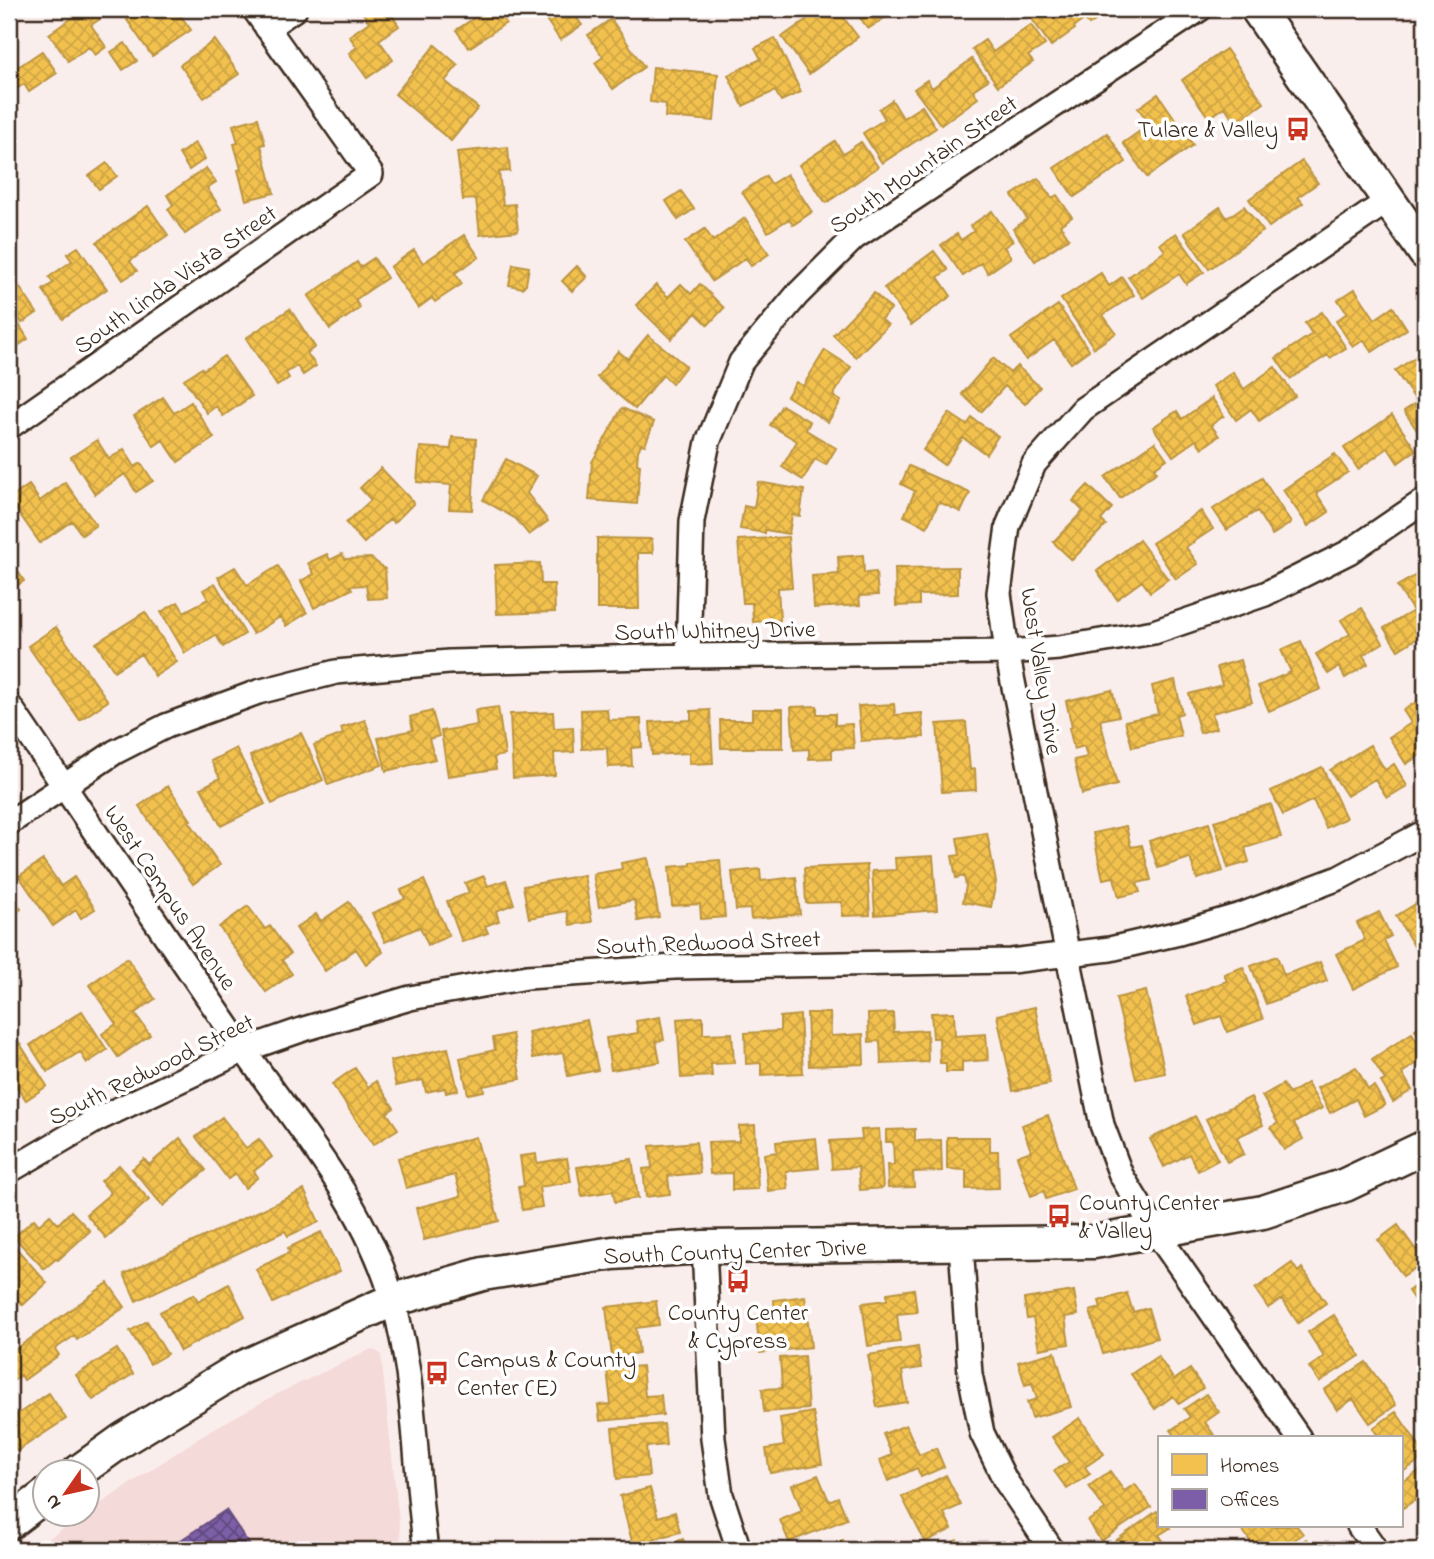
<svg xmlns="http://www.w3.org/2000/svg" width="1434" height="1559" font-family="'Indie Flower',sans-serif">
  <style>
    .built { fill: #f4dad8 }
    .homes { fill: url(#homes-cross-hatch); stroke: #bb9440; stroke-width: 2 }
    .offices { fill: url(#offices-cross-hatch); stroke: #684e7e; stroke-width: 2 }
    .lines { fill: none; stroke-linecap: round; stroke-linejoin: round }
    .street-casing { stroke: #3b2a1e; stroke-width: 28 }
    .secondary-casing { stroke: #3b2a1e; stroke-width: 37 }
    .street { stroke: #fff; stroke-width: 23 }
    .secondary { stroke: #fff; stroke-width: 32 }
    .labels { text-anchor: middle; stroke-width: 7; stroke-linejoin: round; paint-order: stroke }
    .poi-label { font-size: 24px; fill: #3b2a1e; stroke: #fff; text-anchor: start }
    .street-label { font-size: 24px; fill: #3b2a1e; stroke: #fff }
  </style>
  <defs>
    <pattern id="homes-cross-hatch" width="8" height="8" patternUnits="userSpaceOnUse" patternTransform="scale(1.75)"><rect width="8" height="8" fill="#f2c14e"/><path d="M0 0l8 8M0 8l8-8" fill="none" stroke="#d0a644"/></pattern>
    <pattern id="offices-cross-hatch" width="8" height="8" patternUnits="userSpaceOnUse" patternTransform="scale(1.75)"><rect width="8" height="8" fill="#7b5ea7"/><path d="M0 0l8 8M0 8l8-8" fill="none" stroke="#614a80"/></pattern>
  </defs>
  <rect width="100%" height="100%" fill="#faeeed"/>
  <filter id="ink" filterUnits="userSpaceOnUse"><feTurbulence type="fractalNoise" baseFrequency=".0143" numOctaves="2"/><feDisplacementMap in="SourceGraphic" scale="14" xChannelSelector="R" yChannelSelector="G"/><feConvolveMatrix kernelMatrix="1 2 1 2 8 2 1 2 1" color-interpolation-filters="sRGB"/></filter>
  <g filter="url(#ink)">
    <path class="built" d="M372 1349 381 1354 402 1550H33L42 1543 209 1431 281 1392Z"/>
    <path class="homes" d="M85 9H93L100 19 91 25 106 47 95 55 89 47 68 61 49 34Z
      M135 9H176L191 30 152 56 127 20 138 13Z
      M360 9H388L399 26 379 40 393 60 367 78 349 53 357 47 349 36 369 22Z
      M488 9H496L506 23 469 48 456 30Z
      M539 9H570L582 25 560 40Z
      M821 9H837L858 37 809 74 782 37Z
      M854 9H898L868 29Z
      M1025 9H1108L1109 11 1089 25 1085 19 1074 27 1075 29 1051 46Z
      M611 19 644 67 613 89 595 63 603 57 588 35Z
      M1031 25 1045 45 1028 56 1033 62 998 86 972 49 985 40 993 52Z
      M775 38 801 92 781 101 775 91 743 106 728 75 761 59 755 48Z
      M215 40 239 74 204 98 180 65Z
      M125 43 137 61 123 70 111 52Z
      M435 45 458 65 445 81 478 108 451 141 395 94Z
      M1226 49 1264 103 1236 123 1225 107 1209 118 1182 80Z
      M42 51 57 73 29 92 24 84 9 94V64L13 61 18 67Z
      M972 59 988 80 973 90 978 98 941 125 914 89 927 80 932 88Z
      M653 67 718 74 714 121 665 117 666 104 650 102Z
      M1158 94 1193 145 1147 177 1123 143 1150 124 1138 108Z
      M892 100 903 118 922 106 936 128 882 163 863 133 885 119 879 109Z
      M258 118 265 144 261 145 274 193 246 200 238 170 241 169 234 144 238 143 233 125Z
      M1107 133 1126 162 1074 197 1054 168Z
      M835 141 843 154 861 142 878 167 826 203 799 165Z
      M195 143 205 159 189 170 179 154Z
      M508 147 510 171 499 172 503 205 515 204 518 231 480 235 476 199 463 200 457 152Z
      M1302 161 1318 183 1298 197 1303 203 1269 227 1249 199Z
      M107 163 117 176 99 189 89 176Z
      M206 168 216 182 207 188 221 209 185 234 168 209 173 205 167 195Z
      M787 174 812 212 793 225 789 219 768 232 742 192 766 176 771 184Z
      M1038 178 1052 198 1057 195 1072 217 1060 225 1069 238 1035 261 1013 229 1027 219 1012 195Z
      M681 191 694 209 678 220 666 201Z
      M148 206 168 235 130 261 137 271 123 280 97 242Z
      M1244 206 1263 231 1209 269 1184 233 1220 207 1227 218Z
      M992 211 1013 241 1004 247 1011 257 988 273 981 263 963 276 941 245 957 234 961 240 974 231 970 226Z
      M745 218 769 254 751 266 746 258 712 281 685 242 705 229 713 241Z
      M1176 233 1204 272 1186 284 1179 274 1143 298 1128 277 1165 251 1160 244Z
      M464 235 479 257 455 273 462 284 435 302 432 298 418 308 390 267 414 250 423 263Z
      M78 247 107 289 63 319 43 290 53 283 49 277 72 261 67 254Z
      M934 251 948 270 938 277 951 296 911 325 884 288Z
      M374 258 387 278 355 300 360 308 330 329 308 296 357 262 360 267Z
      M513 264 529 267 526 284 522 288 509 285Z
      M577 266 587 277 572 291 562 281Z
      M1101 273 1109 286 1122 277 1134 295 1103 315 1116 333 1094 348 1061 299Z
      M12 276 37 313 22 323 9 304V279Z
      M681 284 691 294 700 284 724 308 708 325 696 313 671 339 636 305 656 285 668 297Z
      M1355 289 1375 319 1393 307 1407 329 1372 352 1364 340 1353 347 1336 321 1347 313 1338 300Z
      M874 293 891 309 881 319 888 325 856 357 833 335Z
      M1058 305 1089 350 1071 363 1054 340 1026 360 1011 338Z
      M9 308 28 339 9 352Z
      M290 309 315 347 307 353 316 366 303 375 297 366 286 373 289 378 277 386 246 338Z
      M1322 312 1346 348 1330 358 1328 355 1290 379 1276 358 1312 334 1305 323Z
      M648 335 686 366 672 384 663 375 635 409 597 377 618 351 628 359Z
      M825 350 851 367 833 396 841 401 828 422 787 396 796 382 803 386Z
      M1424 351 1425 354V442L1404 411 1417 402 1395 371Z
      M224 356 252 396 223 416 216 406 207 413 184 379 202 368 203 370Z
      M993 358 1010 373 1017 366 1040 387 1025 404 1005 386 981 412 962 394Z
      M1275 367 1295 396 1259 421 1251 409 1236 420 1213 386 1233 372 1244 389Z
      M163 397 174 413 191 402 214 438 178 462 163 440 154 446 134 416Z
      M1212 398 1224 416 1211 425 1219 436 1202 448 1196 440 1173 456 1153 427 1177 411 1182 419Z
      M782 405 810 422 806 430 836 448 826 465 815 459 803 480 782 467 797 441 770 425Z
      M622 408 654 422 645 445 641 444 638 451 637 464 640 465 637 504 589 500 592 462Z
      M949 413 967 425 972 418 998 436 986 454 963 438 944 465 923 450Z
      M1392 415 1416 450 1398 463 1388 448 1358 469 1344 448Z
      M452 437 476 439 472 510 449 509 451 485 417 482 420 447 451 449Z
      M97 440 109 459 124 449 135 467 141 463 153 481 136 492 125 474 95 494 71 457Z
      M1155 442 1167 459 1154 468 1157 472 1120 498 1105 477Z
      M1335 454 1348 472 1316 493 1329 512 1308 526 1283 490Z
      M506 459 537 476 527 493 548 521 529 535 516 519 483 500Z
      M909 466 970 493 961 512 939 502 927 527 904 516 915 491 901 484Z
      M381 468 414 503 394 523 390 519 364 543 346 523 371 500 360 488Z
      M1262 478 1291 523 1272 535 1257 511 1227 530 1213 509Z
      M65 482 96 525 82 535 72 521 40 543 9 499 29 485 40 501Z
      M758 482 804 490 800 516 792 515 789 534 765 530V533L740 529 744 506 754 508Z
      M1088 485 1112 508 1101 520 1106 525 1072 560 1053 542 1083 511 1073 501Z
      M1201 511 1213 529 1186 547 1198 564 1176 579 1152 543Z
      M788 537 792 587 778 588 780 620 753 622 752 603H743L738 540Z
      M597 538 652 539 653 553H638L639 609H597Z
      M1139 540 1168 579 1150 592 1142 581 1117 599 1097 571Z
      M327 554 330 560 342 554 345 559 371 558 385 569 387 598 368 599 366 585 350 586 352 589 314 608 301 581 314 574 308 563Z
      M863 555 864 573 876 572 878 595 859 596 860 605 814 608 812 576 839 574 838 557Z
      M9 557 24 581 9 591Z
      M540 563 541 584H554L555 612 497 614 495 565Z
      M278 566 307 613 286 626 280 617 253 634 218 577 235 567 247 585Z
      M958 567V594L919 595V605L896 606 895 568Z
      M1418 574 1425 585V633L1398 650 1384 628 1413 611 1397 586Z
      M215 583 245 634 223 647 216 635 185 653 161 612 178 602 184 612 208 599 203 590Z
      M1362 608 1383 643 1363 655 1368 664 1345 678 1339 667 1328 674 1316 654 1350 634 1341 620Z
      M145 612 177 662 155 676 141 654 114 671 96 643Z
      M56 627 108 701 80 720 28 646Z
      M1301 641 1321 689 1269 711 1258 686 1291 672 1281 650Z
      M1240 660 1252 702 1212 713 1216 728 1200 733 1189 694 1222 685 1217 667Z
      M1175 680 1182 713 1176 715 1181 736 1132 747 1125 721 1158 714 1152 686Z
      M1112 690 1119 716 1100 720 1117 785 1082 794 1074 760 1087 757 1084 746 1074 749 1069 728 1072 727 1066 701Z
      M1423 698 1425 702V752L1406 764 1389 737 1411 723 1403 710Z
      M894 704 895 715 922 713 924 737 861 741 858 706Z
      M817 706V714H835V725L852 724 854 748 832 749V758L809 759V749L794 750 791 707Z
      M498 707 505 755 494 757 496 769 448 776 441 731 477 725 475 710Z
      M607 709 608 720 641 719 642 747 631 748 632 766 608 767 607 748 582 749 581 710Z
      M752 709H783V748H721L720 720H752Z
      M710 710 713 763 689 764V753L652 755 650 722 691 720V711Z
      M432 711 439 736 429 739 435 759 386 771 378 738 413 730 410 717Z
      M553 712 554 728 573 727 574 752 554 753 555 775 513 778 510 714Z
      M365 720 382 765 328 785 314 745 343 734 341 728Z
      M966 722 970 770 975 769 976 790 942 792 937 724Z
      M301 733 323 780 272 804 250 756Z
      M1370 745 1385 770 1394 764 1407 786 1387 798 1375 779 1347 796 1330 770Z
      M236 748 265 804 221 826 201 788 220 778 211 761Z
      M1322 767 1346 818 1326 828 1313 800 1283 815 1271 791Z
      M168 786 191 820 189 821 220 865 193 884 139 806Z
      M1271 804 1281 837 1245 848 1249 862 1228 868 1214 821Z
      M1209 823 1223 871 1197 879 1190 858 1158 868 1149 841Z
      M1126 826 1131 847 1142 845 1151 880 1137 883 1140 892 1119 897 1114 877 1103 879 1093 833Z
      M987 833 996 882 991 907 963 902 966 886 964 876 956 878 952 856 960 855 957 838Z
      M933 856 937 910 875 915 872 871 896 870 895 858Z
      M648 858 659 917 638 921 634 900 599 907 593 874 622 869 621 863Z
      M43 860 61 886 74 877 95 909 81 918 76 910 53 926 19 876Z
      M720 860 725 917 701 919 700 904 672 906 669 867 691 865V862Z
      M867 865 870 915 842 916V902L806 903 804 868Z
      M760 869 761 881 796 877 800 914 751 919 750 909 736 910 732 872Z
      M584 875 592 922 570 925 567 911 529 918 523 886Z
      M484 876 488 886 506 880 514 904 496 911 499 921 485 926 488 933 462 942 447 901 469 893 465 883Z
      M424 880 449 936 428 945 420 927 385 942 372 913 405 899 401 890Z
      M9 891 21 909 9 918Z
      M1425 898V949L1418 953 1396 916Z
      M349 902 383 952 366 964 356 949 325 971 296 928 316 914 321 921Z
      M248 906 265 929 270 926 290 954 282 960 292 974 266 992 219 927Z
      M1379 912 1391 936 1384 940 1397 967 1353 989 1336 954 1365 940 1357 923Z
      M1277 956 1284 975 1320 962 1327 981 1266 1004 1251 966Z
      M127 958 155 999 135 1013 150 1035 118 1057 102 1034 116 1024 89 985Z
      M1243 967 1263 1019 1227 1032 1221 1016 1197 1025 1186 996 1227 981 1224 974Z
      M1146 991 1165 1073 1136 1079 1116 998Z
      M1035 1007 1050 1084 1013 1091 997 1015Z
      M82 1011 107 1050 87 1063 80 1052 47 1072 30 1045Z
      M954 1012 955 1036 986 1034 988 1060 962 1062V1072H946V1063H940L939 1038H933L931 1013Z
      M807 1013H830L831 1036 863 1034 864 1064 809 1066Z
      M893 1013 894 1032 927 1030 928 1062 881 1064 880 1041 869 1042 868 1014Z
      M800 1015 803 1073 761 1075V1063L746 1064 745 1033 780 1031V1017Z
      M660 1017 664 1040 656 1041 660 1062 611 1070 606 1038 638 1033 636 1021Z
      M703 1017V1034L732 1033 734 1063 711 1064 712 1076 681 1078 677 1019Z
      M587 1020 598 1070 568 1076 563 1053 533 1058 528 1032Z
      M1425 1023V1046L1415 1029Z
      M1412 1033 1425 1054V1058L1402 1073 1412 1090 1393 1102 1381 1082 1385 1080 1372 1059Z
      M512 1034 521 1079 483 1086 484 1091 468 1094 460 1058 495 1050 493 1038Z
      M15 1036 47 1086 26 1100 15 1084 9 1088V1041Z
      M448 1048 458 1090 446 1093 445 1088 426 1092 423 1080 396 1086 390 1061Z
      M1356 1067 1368 1089 1374 1086 1385 1105 1364 1116 1356 1099 1330 1113 1317 1088Z
      M355 1068 368 1087 376 1081 394 1108 387 1113 398 1129 373 1145 332 1084Z
      M1307 1083 1322 1108 1294 1123 1303 1139 1284 1150 1271 1127 1278 1123 1262 1096 1283 1084 1289 1094Z
      M1251 1097 1263 1125 1237 1137 1244 1154 1227 1162 1206 1119Z
      M1048 1115 1074 1189 1046 1199 1044 1191 1031 1196 1017 1156 1031 1151 1022 1125Z
      M1195 1116 1218 1160 1198 1171 1189 1154 1164 1167 1150 1139Z
      M222 1117 246 1148 259 1139 272 1157 254 1171 258 1177 245 1188 235 1174 228 1179 196 1137Z
      M755 1125 758 1189 732 1190V1173L710 1174 708 1142 739 1141V1126Z
      M879 1129 883 1188 860 1190 858 1167 832 1169 830 1141 862 1139 861 1130Z
      M915 1129V1141L941 1140 942 1171 913 1172 914 1187 888 1188 887 1165H894L893 1142H886V1130Z
      M476 1137 499 1221 424 1240 416 1208 461 1196 455 1175 406 1188 398 1158Z
      M947 1137H990V1151H998L999 1188 966 1189V1170L947 1169Z
      M180 1138 206 1170 163 1206 132 1169 144 1159 149 1165Z
      M816 1138 819 1168 786 1171 788 1189 768 1191 764 1154 777 1152 776 1142Z
      M696 1142 700 1173 668 1176 670 1194 646 1197 643 1169 652 1168 650 1146Z
      M536 1154 537 1163 567 1158 571 1182 539 1187 542 1207 522 1210 518 1187 524 1186 520 1156Z
      M632 1159 638 1198 615 1202 613 1191 582 1196 577 1167Z
      M119 1165 149 1200 106 1238 86 1214 111 1193 101 1181Z
      M304 1190 319 1222 288 1236 285 1231 136 1301 124 1274Z
      M71 1211 90 1231 58 1260 56 1259 44 1269 14 1237 34 1219 39 1225 50 1215 58 1224Z
      M1398 1225 1416 1250 1425 1243V1270L1421 1264 1403 1276 1378 1240Z
      M321 1232 340 1271 273 1303 256 1269 290 1252 288 1248Z
      M9 1240 47 1283 23 1305 14 1295 9 1300Z
      M1292 1263 1298 1272 1302 1268 1326 1303 1298 1323 1282 1299 1268 1308 1255 1289Z
      M1425 1279V1316L1408 1291Z
      M108 1283 125 1307 77 1340 74 1336 55 1349 59 1355 24 1380 21 1375 9 1384V1354Z
      M229 1284 245 1316 180 1351 160 1312 194 1294 198 1301Z
      M914 1289 917 1312 897 1314 900 1342 868 1346 862 1303 887 1300V1293Z
      M1074 1291 1078 1315 1065 1317 1069 1344 1039 1349 1033 1318 1027 1319 1024 1299Z
      M1127 1293 1133 1312 1148 1308 1157 1338 1103 1354 1090 1311 1101 1308 1099 1301Z
      M805 1296 811 1347 760 1353 756 1316 775 1314 774 1300Z
      M656 1301 659 1325 636 1328 639 1353 612 1357 606 1307Z
      M1334 1315 1360 1356 1319 1382 1309 1367 1324 1357 1308 1332Z
      M147 1321 167 1354 150 1364 130 1331Z
      M918 1347 921 1368 902 1371 907 1402 877 1407 868 1355Z
      M117 1349 133 1374 93 1400 76 1375Z
      M1055 1352 1071 1407 1032 1418 1027 1402 1037 1399 1032 1383 1025 1385 1018 1362Z
      M804 1356 808 1409 764 1412 762 1389 782 1388 780 1358Z
      M1158 1356 1174 1380 1190 1369 1203 1388 1179 1404 1173 1396 1155 1409 1131 1374Z
      M1366 1362 1396 1405 1370 1423 1353 1399 1337 1410 1324 1390Z
      M642 1366 645 1396 661 1395 663 1415 600 1421 598 1405 611 1404 607 1369Z
      M49 1393 66 1419 17 1451 9 1438V1420Z
      M1206 1394 1219 1412 1205 1422 1216 1438H1177L1171 1430 1190 1417 1184 1409Z
      M813 1412 822 1464 770 1473 766 1449 784 1446 780 1418Z
      M1396 1412 1425 1454V1457L1401 1473V1438H1379L1373 1428Z
      M1080 1418 1104 1454 1085 1467 1090 1474 1067 1489 1054 1471 1069 1462 1052 1437Z
      M664 1424 666 1445 646 1447 649 1476 617 1479 612 1428Z
      M906 1425 919 1455 936 1448 944 1467 921 1477 917 1468 888 1481 880 1460 892 1455 883 1434Z
      M1425 1467V1514L1415 1500 1403 1508 1401 1504V1483Z
      M1110 1471 1124 1491 1135 1484 1151 1507 1101 1541 1088 1521 1105 1510 1089 1486Z
      M818 1475 829 1501 838 1497 847 1519 789 1542 780 1520 802 1511 792 1485Z
      M946 1475 961 1505 944 1513 952 1529 925 1542 902 1497Z
      M650 1488 658 1517 675 1512 680 1532 633 1545 620 1496Z
      M1157 1511 1159 1514V1526H1168L1170 1528 1159 1535 1170 1550H1109L1107 1547Z
      M1240 1526H1297L1303 1534 1284 1547 1281 1542 1268 1550H1256Z
      M683 1539 687 1550H652Z
      M1306 1539 1315 1550H1290Z
      M843 1540 849 1550H827Z
      M957 1540 964 1550H942Z
      M820 1542 825 1550H806Z"/>
    <path class="offices" d="M226 1510 253 1550H166Z"/>
    <g class="lines">
      <g class="street-casing">
        <path id="street" d="M267 28 295 9
          M9 427 371 174 254 9
          M688 656 692 521 708 442 741 362 797 295 854 238 1200 9
          M9 705C87 820 165 936 244 1050 295 1123 356 1194 386 1279 417 1366 413 1460 426 1550
          M9 823 115 752 166 726 258 692 336 672 449 662 688 656 1007 652 1059 648 1154 632 1265 594 1349 552 1425 500
          M9 1171 98 1119 244 1050 304 1029 410 998 527 977 675 967 1011 961 1110 949 1179 933 1241 915 1339 878 1425 832
          M961 1245 970 1374 982 1433 1005 1480 1052 1550
          M704 1247 713 1439 721 1495 739 1550
          M1299 1438 1156 1232 1121 1175 1102 1125 1007 652 999 593 1008 526 1034 464 1083 409 1389 200
          M1359 1526 1376 1550"/>
      </g>
      <g class="secondary-casing">
        <path id="secondary" d="M1257 9 1425 253
          M78 1472 124 1439 239 1369 393 1300 483 1274 613 1253 704 1247 1094 1242 1263 1212 1345 1185 1425 1147
          M9 1523 46 1495"/>
      </g>
      <use href="#street" class="street"/>
      <use href="#secondary" class="secondary"/>
    </g>
  </g>
  <defs>
    <g id="bus-bare" transform="scale(1.89)"><path d="M-5-6H5V4H4V6H2V4H-2V6H-4V4H-5ZM-3.5-4V0h7V-4ZM-3.5 1.2v1.5H-2V1.2ZM2 1.2v1.5H3.5V1.2Z" fill="#c8321e" stroke="#fff" stroke-width="2.5" paint-order="stroke"/></g>
  </defs>
  <g fill-rule="evenodd">
    <use href="#bus-bare" x="1298" y="129"/>
    <use href="#bus-bare" x="1059" y="1216"/>
    <use href="#bus-bare" x="738" y="1281"/>
    <use href="#bus-bare" x="437" y="1373"/>
  </g>
  <g class="labels">
    <g class="poi-label">
      <text x="1278" y="137" text-anchor="end">Tulare &amp; Valley</text>
      <text x="1079" y="1210">County Center<tspan x="1079" dy="28">&amp; Valley</tspan></text>
      <text x="738" y="1320" text-anchor="middle">County Center<tspan x="738" dy="28">&amp; Cypress</tspan></text>
      <text x="457" y="1367">Campus &amp; County<tspan x="457" dy="28">Center (E)</tspan></text>
    </g>
    <g class="street-label">
      <text transform="translate(923 164) rotate(-35)" y="8">South Mountain Street</text>
      <text transform="translate(175 279) rotate(-35)" y="8">South Linda Vista Street</text>
      <text transform="translate(715 630) rotate(-1)" y="8">South Whitney Drive</text>
      <text transform="translate(1042 671) rotate(81)" y="8">West Valley Drive</text>
      <text transform="translate(171 897) rotate(56)" y="8">West Campus Avenue</text>
      <text transform="translate(708 942) rotate(-2)" y="8">South Redwood Street</text>
      <text transform="translate(151 1069) rotate(-26)" y="8">South Redwood Street</text>
      <text transform="translate(735 1251) rotate(-2)" y="8">South County Center Drive</text>
    </g>
  </g>
  <rect width="1434" height="1559" fill="none" stroke="#fff" stroke-width="35"/>
  <rect x="18" y="18" width="1399" height="1524" fill="none" stroke="#3b2a1e" stroke-width="2.5" filter="url(#ink)"/>
  <rect x="1158" y="1436" width="245" height="91" fill="#ffffff" stroke="#b1aaa5" stroke-width="2"/>
  <rect x="1172" y="1454" width="35" height="21" fill="#f2c14e" stroke="#b1aaa5" stroke-width="2"/>
  <text x="1220" y="1472" font-size="21" fill="#3b2a1e">Homes</text>
  <rect x="1172" y="1489" width="35" height="21" fill="#7b5ea7" stroke="#b1aaa5" stroke-width="2"/>
  <text x="1220" y="1506" font-size="21" fill="#3b2a1e">Offices</text>
  <g transform="translate(66 1493) rotate(236)"><circle r="33" fill="#ffffff" stroke="#b1aaa5" stroke-width="2"/>
  <path d="M0-5L12 26L0 18L-12 26Z" fill="#c8321e"/>
  <text y="-10" font-size="19" font-weight="bold" text-anchor="middle" fill="#3b2a1e">N</text>
  </g>
</svg>
